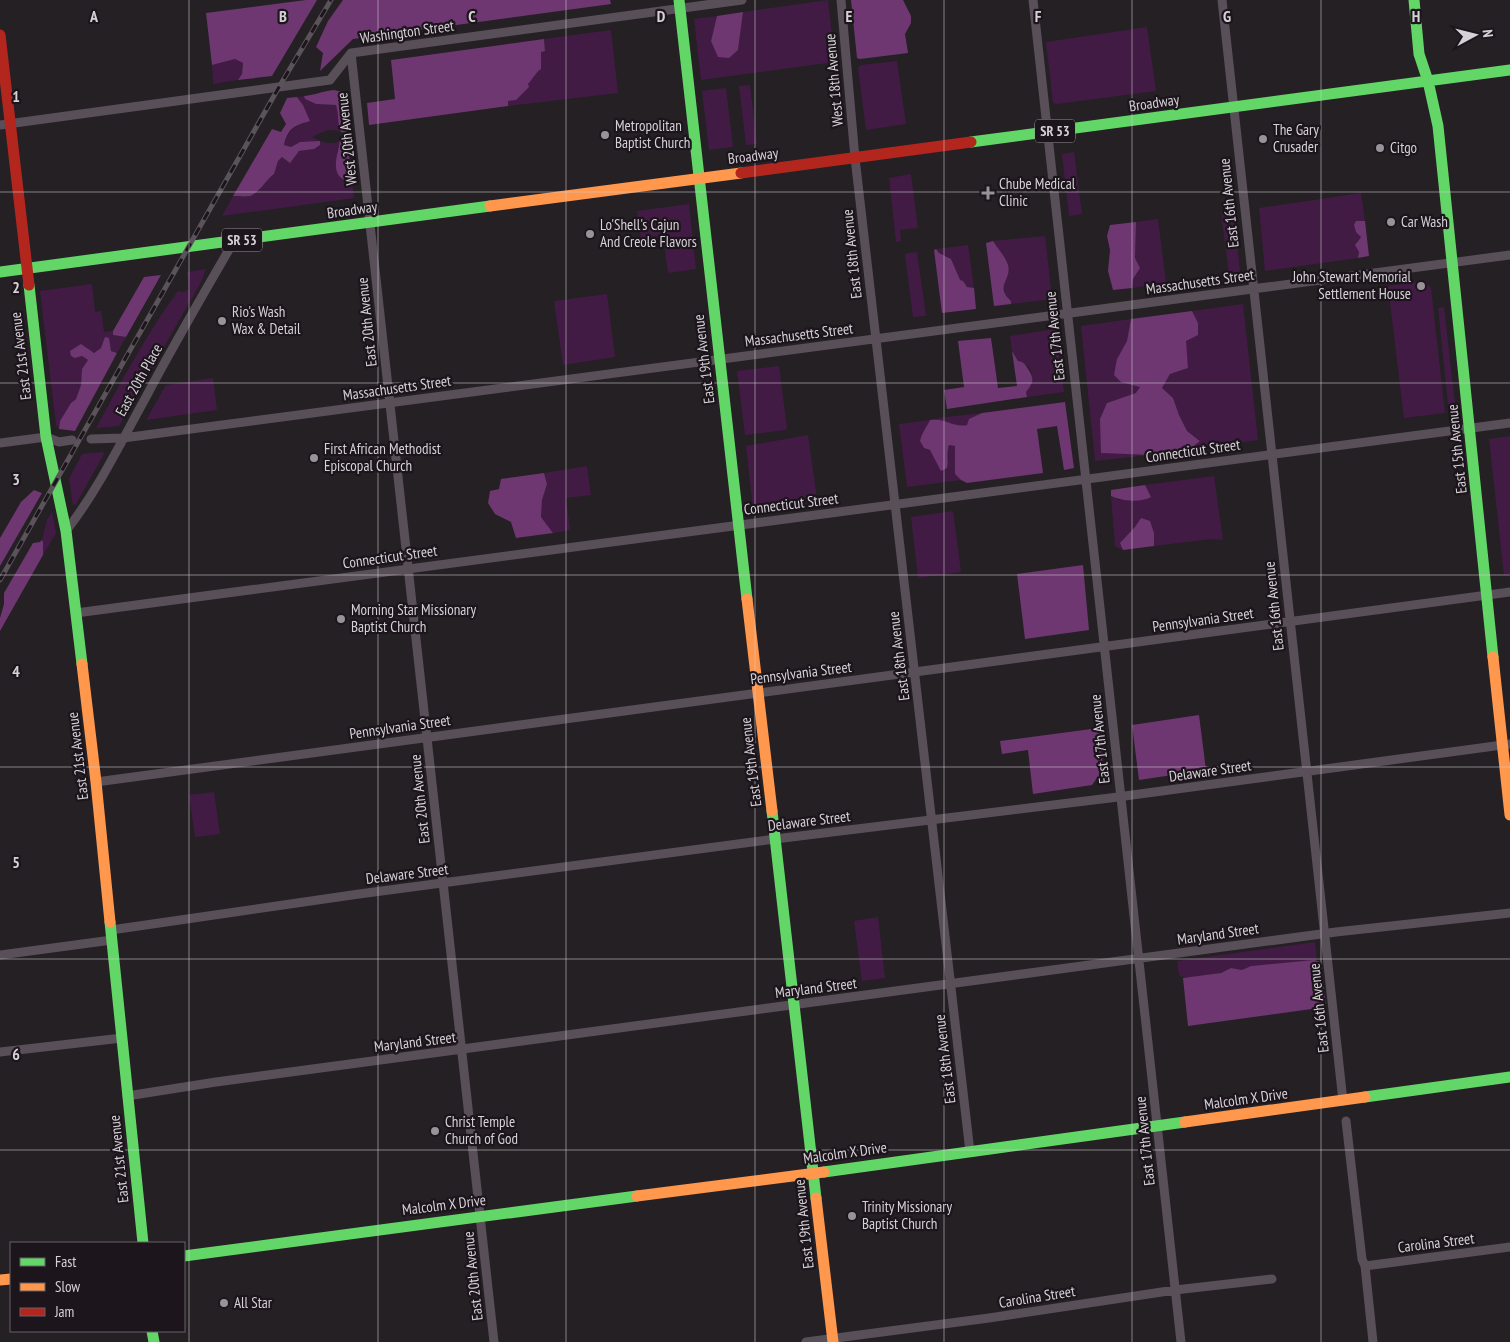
<svg xmlns="http://www.w3.org/2000/svg" width="1510" height="1342" font-family="'PT Sans Narrow',sans-serif">
  <style>
    .green { fill: #421b45 }
    .forest { fill: #6e3771 }
    .lines { fill: none; stroke-linecap: round; stroke-linejoin: round }
    .street { stroke: #584f58; stroke-width: 9 }
    .fast { stroke: #63d668; stroke-width: 11 }
    .slow { stroke: #ff974d; stroke-width: 11 }
    .jam { stroke: #b3261e; stroke-width: 11 }
    .rail-casing { stroke: #5a545a; stroke-width: 5 }
    .rail { stroke: #1c151c; stroke-width: 3; stroke-dasharray: 9; stroke-linecap: butt }
    .grid { fill: none; stroke: #d6d1d6; stroke-width: 1; stroke-opacity: 0.55 }
    .poi-dot { fill: #989398; stroke: #1c151c; stroke-width: 2 }
    .labels { text-anchor: middle; stroke-width: 4.5; stroke-linejoin: round; paint-order: stroke }
    .shield { fill: #1c151c; stroke: #9e999e; stroke-width: 1 }
    .shield-label { font-size: 14px; font-weight: bold; fill: #d6d1d6 }
    .street-label { font-size: 15px; fill: #d6d1d6; stroke: #1c151c }
    .poi-label { font-size: 15px; fill: #d6d1d6; stroke: #1c151c; text-anchor: start }
    .grid-label { font-size: 16px; text-anchor: middle; font-weight: bold; fill: #d6d1d6; stroke: #1c151c; stroke-width: 4.5; stroke-linejoin: round; paint-order: stroke }
  </style>
  <rect width="100%" height="100%" fill="#242024"/>
  <path class="green" d="M828 0 835 62 701 80 694 19 717 16 711 41 738 50 743 12Z
    M1147 27 1156 91 1057 104 1053 103 1046 42Z
    M611 30 618 93 508 106V101C515 100 520 97 524 91 526 89 526 86 527 84 536 71 539 68 541 51L545 50 544 39Z
    M235 59 243 63 242 74 238 80 213 84 212 65Z
    M897 61 906 124 866 130 858 68 861 65Z
    M750 85 757 144 746 145 739 86Z
    M726 88 733 147 709 150 702 91Z
    M304 96 305 99 316 104 336 105C339 115 337 123 341 132 329 127 322 132 312 137 322 142 329 146 340 141L337 152 346 181 352 183 354 198 222 216 233 196C238 196 245 197 250 196 259 193 266 180 274 174 275 171 276 166 277 163 282 152 303 151 314 149L300 142 291 147 284 145C289 129 294 127 310 121L303 105 297 97Z
    M1074 152 1082 214 1069 216 1062 154Z
    M911 174 918 228 900 230 901 241 896 242 889 178Z
    M1361 193 1365 221H1356L1361 237 1357 241 1359 251 1358 258 1265 271 1259 208Z
    M689 204 696 269 668 273 663 235 641 238 637 211Z
    M1234 209 1240 273 1229 275 1221 211Z
    M1158 219 1166 283 1132 288 1133 279 1140 268 1135 258 1136 222Z
    M1045 236 1052 299 1011 304V301C1001 292 1002 284 1008 274L1004 257 993 241Z
    M968 245 974 288 970 289 960 281 951 259 939 253 936 249Z
    M917 252 926 316 913 317 905 254Z
    M206 269 201 282 119 426 96 428C121 382 147 333 178 291L184 292 189 289 187 272Z
    M1424 281 1431 288 1445 413 1404 418 1388 286Z
    M92 284 95 312 101 311 104 332 113 331V335L126 337 117 353 111 351 109 339 105 338 101 348 93 353 82 356 88 360 82 369 81 385 76 399 71 403 60 421 59 429 56 425 40 291Z
    M607 294 615 357 563 365 554 301Z
    M1243 304 1258 440 1190 449 1200 440 1187 431 1179 415 1173 398 1162 388 1170 374 1188 368 1185 341 1198 323 1192 311Z
    M1444 307 1456 412V414H1449L1438 308Z
    M1131 319 1127 341 1117 359 1121 382 1140 386 1137 393 1107 403 1101 453 1150 455 1095 461 1081 326Z
    M1056 329 1064 392 1027 397 1026 392C1035 380 1035 366 1018 361L1012 351 1010 336Z
    M779 366 787 428 785 430 745 435 737 371Z
    M213 378 217 410 146 420 166 385Z
    M982 413 967 425 961 426 945 423 937 418Z
    M930 420C927 428 922 433 920 441L924 448 949 460 947 451 949 445 955 446V474L961 480 907 487 899 424Z
    M808 435 817 499 753 508 746 446Z
    M1510 436V574L1504 575 1489 439Z
    M103 452 104 454 76 504 73 505 69 479 82 454Z
    M587 466 591 495 566 498 570 530 553 533 541 517 542 500 547 484 544 473Z
    M1214 476 1223 540 1211 539 1154 546V533L1141 518 1135 527 1121 543 1123 550 1115 546 1111 496 1119 500 1150 497 1145 485Z
    M953 511 961 572 918 578 911 517Z
    M52 512 56 533 43 555V543L42 540 47 520Z
    M214 792 220 834 195 837 189 795Z
    M878 917 885 978 862 981 854 921Z
    M1315 942 1317 961 1251 966 1242 970 1231 968C1221 974 1189 983 1179 975L1177 961Z"/>
  <path class="forest" d="M306 0H317L272 76 238 80 242 74 243 63 235 59 212 65 206 13Z
    M343 0H610L611 4 353 39 320 71 323 53 316 47 328 21Z
    M851 0H903L911 16V23L905 34 908 53 860 59 857 58Z
    M743 12 738 50 729 58 718 57 711 41 717 16Z
    M544 39 545 51 541 52V69C535 73 533 79 528 84L529 87 516 100 508 101V106L369 125 367 103 395 99 391 60Z
    M334 90 342 92 347 133 341 132C337 123 339 115 336 105L316 104 305 99 304 96C315 95 323 91 334 90Z
    M297 97 303 105 310 121C294 126 288 128 284 145L291 147 300 142 320 141V145L314 149 299 151 290 163 282 157 278 161 274 174C266 180 259 193 250 196 245 197 238 196 233 196L272 129 281 132 286 124 280 113 287 98Z
    M340 138H347L352 183C326 177 339 155 340 138Z
    M1356 221H1365L1369 256 1358 258 1359 252 1355 245 1361 237 1356 232 1354 225Z
    M1136 222 1135 258 1140 268 1133 279 1132 288 1113 290 1108 271 1110 250 1107 236 1110 225Z
    M993 241C998 249 1005 256 1008 265 1012 280 994 286 1011 301V304L994 306 986 243Z
    M936 249 939 253 951 259 960 280 963 281 967 287 974 288 976 309 942 313 934 250Z
    M161 275 126 337 113 335V331L144 277Z
    M1192 311 1198 323V335L1186 341 1188 368 1170 374 1162 388 1173 398 1179 415 1187 431 1200 441 1190 449 1150 455 1101 453 1100 419 1107 403 1136 393 1140 387 1121 382 1114 375 1117 359 1127 341 1131 319Z
    M105 337 109 338 111 351 117 353 75 431 59 429 60 421 71 403 76 399 81 385 82 369 88 360 82 356 75 358 71 356 70 351 81 344 94 353 101 348Z
    M991 338 998 388 1017 386 1012 351 1018 361C1024 362 1025 364 1028 369 1035 379 1033 383 1026 392L1027 397 947 409 944 390 964 387 958 341Z
    M1065 402 1074 468 1064 470 1057 426 1037 429 1043 473 967 483 961 480 955 474V446L949 445C946 453 949 460 947 468L941 471 930 450 924 448 920 441C922 432 927 427 930 420 944 417 953 428 967 425L969 419 982 413Z
    M544 473 547 484 542 500 541 517 553 533 516 538 511 522 495 514 488 503 490 491 499 489 501 479Z
    M1145 485 1151 497C1140 503 1122 501 1111 496V490Z
    M34 490 42 493 0 566V538L21 502Z
    M1141 518 1150 521 1154 533V546L1123 550 1120 543 1135 527Z
    M42 540 43 542V555L0 631V618L4 604V593L33 543 40 542Z
    M1083 565 1089 630 1025 639 1017 574Z
    M1199 715 1206 770 1139 780 1132 725Z
    M1099 728 1104 776 1097 778 1092 785 1033 794 1028 750 1002 754 1000 741Z
    M1314 960 1321 962 1326 1007 1188 1026 1183 978 1221 973 1231 968 1242 970 1251 966Z"/>
  <g class="lines">
    <path class="street" d="M841 0 855 158 970 1152
      M1033 0 1181 1342
      M1222 0 1343 1101
      M351 53 494 1342
      M0 125 330 80 351 53 742 0
      M91 439 123 438 1510 255
      M0 443 46 437 59 442 72 440
      M66 531C98 490 121 442 146 397 174 344 204 293 234 241
      M76 613 1510 423
      M96 782 1510 592
      M111 930 359 894 775 839 1110 798 1510 744
      M0 955 112 940
      M0 1052 122 1038
      M127 1096 216 1082 1336 932 1510 913
      M1346 1121 1362 1259 1365 1266 1373 1342
      M1365 1266 1510 1247
      M806 1342 989 1318 1175 1290 1272 1279"/>
    <path class="fast" d="M679 0 747 599
      M1414 0 1419 54 1428 81 1438 126 1493 657
      M971 142 1510 70
      M0 272 490 206
      M29 285 46 437 66 531 82 664
      M772 811 816 1198
      M110 922 143 1243
      M1365 1097 1510 1077
      M824 1172 1185 1122
      M184 1256 637 1196
      M152 1331 154 1342"/>
    <path class="slow" d="M490 206 741 173
      M747 599 772 811
      M1493 657 1510 815
      M82 664 96 782 110 922
      M1185 1122 1365 1097
      M637 1196 824 1172
      M816 1198 833 1342
      M0 1280 11 1279"/>
    <path class="jam" d="M0 35 29 285
      M741 173 971 142"/>
    <g class="rail-casing">
      <path id="rail" d="M0 580 279 87 331 0"/>
    </g>
    <use href="#rail" class="rail"/>
  </g>
  <path class="grid" d="M189 0V1342M378 0V1342M566 0V1342M755 0V1342M944 0V1342M1132 0V1342M1321 0V1342M0 192H1510M0 383H1510M0 575H1510M0 767H1510M0 959H1510M0 1150H1510"/>
  <g class="poi-dot">
    <circle cx="605" cy="135" r="5"/>
    <circle cx="1263" cy="139" r="5"/>
    <circle cx="1380" cy="148" r="5"/>
    <path d="M985.5 185.5h5v5h5v5h-5v5h-5v-5h-5v-5h5z"/>
    <circle cx="1391" cy="222" r="5"/>
    <circle cx="590" cy="234" r="5"/>
    <circle cx="1421" cy="286" r="5"/>
    <circle cx="222" cy="321" r="5"/>
    <circle cx="314" cy="458" r="5"/>
    <circle cx="341" cy="619" r="5"/>
    <circle cx="435" cy="1131" r="5"/>
    <circle cx="852" cy="1216" r="5"/>
    <circle cx="224" cy="1303" r="5"/>
  </g>
  <g class="labels">
    <g class="shield">
      <rect x="1035" y="119.5" width="40" height="23" rx="4"/>
      <rect x="222" y="228.5" width="40" height="23" rx="4"/>
    </g>
    <g class="shield-label">
      <text x="1055" y="136">SR 53</text>
      <text x="242" y="245">SR 53</text>
    </g>
    <g class="street-label">
      <text transform="translate(407 32) rotate(-8)" y="5">Washington Street</text>
      <text transform="translate(834 80) rotate(-95)" y="5">West 18th Avenue</text>
      <text transform="translate(1154 103) rotate(-8)" y="5">Broadway</text>
      <text transform="translate(347 139) rotate(-96)" y="5">West 20th Avenue</text>
      <text transform="translate(753 156) rotate(-7)" y="5">Broadway</text>
      <text transform="translate(1229 203) rotate(-96)" y="5">East 16th Avenue</text>
      <text transform="translate(352 210) rotate(-8)" y="5">Broadway</text>
      <text transform="translate(852 254) rotate(-96)" y="5">East 18th Avenue</text>
      <text transform="translate(1200 282) rotate(-8)" y="5">Massachusetts Street</text>
      <text transform="translate(367 322) rotate(-96)" y="5">East 20th Avenue</text>
      <text transform="translate(799 335) rotate(-7)" y="5">Massachusetts Street</text>
      <text transform="translate(1055 336) rotate(-96)" y="5">East 17th Avenue</text>
      <text transform="translate(21 356) rotate(-97)" y="5">East 21st Avenue</text>
      <text transform="translate(704 359) rotate(-97)" y="5">East 19th Avenue</text>
      <text transform="translate(139 380) rotate(-61)" y="5">East 20th Place</text>
      <text transform="translate(397 388) rotate(-8)" y="5">Massachusetts Street</text>
      <text transform="translate(1457 449) rotate(-96)" y="5">East 15th Avenue</text>
      <text transform="translate(1193 451) rotate(-8)" y="5">Connecticut Street</text>
      <text transform="translate(791 504) rotate(-7)" y="5">Connecticut Street</text>
      <text transform="translate(390 557) rotate(-8)" y="5">Connecticut Street</text>
      <text transform="translate(1274 606) rotate(-96)" y="5">East 16th Avenue</text>
      <text transform="translate(1203 620) rotate(-8)" y="5">Pennsylvania Street</text>
      <text transform="translate(899 656) rotate(-97)" y="5">East 18th Avenue</text>
      <text transform="translate(801 673) rotate(-7)" y="5">Pennsylvania Street</text>
      <text transform="translate(400 727) rotate(-8)" y="5">Pennsylvania Street</text>
      <text transform="translate(1100 739) rotate(-96)" y="5">East 17th Avenue</text>
      <text transform="translate(78 756) rotate(-97)" y="5">East 21st Avenue</text>
      <text transform="translate(751 762) rotate(-97)" y="5">East 19th Avenue</text>
      <text transform="translate(1210 771) rotate(-8)" y="5">Delaware Street</text>
      <text transform="translate(420 799) rotate(-96)" y="5">East 20th Avenue</text>
      <text transform="translate(809 821) rotate(-7)" y="5">Delaware Street</text>
      <text transform="translate(407 874) rotate(-7)" y="5">Delaware Street</text>
      <text transform="translate(1218 934) rotate(-8)" y="5">Maryland Street</text>
      <text transform="translate(816 988) rotate(-7)" y="5">Maryland Street</text>
      <text transform="translate(1319 1008) rotate(-96)" y="5">East 16th Avenue</text>
      <text transform="translate(415 1042) rotate(-7)" y="5">Maryland Street</text>
      <text transform="translate(945 1059) rotate(-97)" y="5">East 18th Avenue</text>
      <text transform="translate(1246 1099) rotate(-8)" y="5">Malcolm X Drive</text>
      <text transform="translate(1145 1141) rotate(-96)" y="5">East 17th Avenue</text>
      <text transform="translate(845 1153) rotate(-8)" y="5">Malcolm X Drive</text>
      <text transform="translate(119 1159) rotate(-96)" y="5">East 21st Avenue</text>
      <text transform="translate(444 1205) rotate(-7)" y="5">Malcolm X Drive</text>
      <text transform="translate(804 1224) rotate(-96)" y="5">East 19th Avenue</text>
      <text transform="translate(1436 1243) rotate(-7)" y="5">Carolina Street</text>
      <text transform="translate(473 1276) rotate(-96)" y="5">East 20th Avenue</text>
      <text transform="translate(1037 1297) rotate(-9)" y="5">Carolina Street</text>
    </g>
    <g class="poi-label">
      <text x="615" y="131">Metropolitan<tspan x="615" dy="17">Baptist Church</tspan></text>
      <text x="1273" y="135">The Gary<tspan x="1273" dy="17">Crusader</tspan></text>
      <text x="1390" y="153">Citgo</text>
      <text x="999" y="189">Chube Medical<tspan x="999" dy="17">Clinic</tspan></text>
      <text x="1401" y="227">Car Wash</text>
      <text x="600" y="230">Lo'Shell's Cajun<tspan x="600" dy="17">And Creole Flavors</tspan></text>
      <text x="1411" y="282" text-anchor="end">John Stewart Memorial<tspan x="1411" dy="17">Settlement House</tspan></text>
      <text x="232" y="317">Rio's Wash<tspan x="232" dy="17">Wax &amp; Detail</tspan></text>
      <text x="324" y="454">First African Methodist<tspan x="324" dy="17">Episcopal Church</tspan></text>
      <text x="351" y="615">Morning Star Missionary<tspan x="351" dy="17">Baptist Church</tspan></text>
      <text x="445" y="1127">Christ Temple<tspan x="445" dy="17">Church of God</tspan></text>
      <text x="862" y="1212">Trinity Missionary<tspan x="862" dy="17">Baptist Church</tspan></text>
      <text x="234" y="1308">All Star</text>
    </g>
  </g>
  <g class="grid-label">
    <text x="94" y="22">A</text>
    <text x="283" y="22">B</text>
    <text x="472" y="22">C</text>
    <text x="661" y="22">D</text>
    <text x="849" y="22">E</text>
    <text x="1038" y="22">F</text>
    <text x="1227" y="22">G</text>
    <text x="1416" y="22">H</text>
    <text x="16" y="102">1</text>
    <text x="16" y="293">2</text>
    <text x="16" y="485">3</text>
    <text x="16" y="677">4</text>
    <text x="16" y="868">5</text>
    <text x="16" y="1060">6</text>
  </g>
  <rect x="10" y="1242" width="175" height="90" fill="#1c151c" stroke="#666066"/>
  <rect x="20" y="1258" width="25" height="8" fill="#63d668" stroke="#666066"/>
  <text x="55" y="1267" font-size="15" fill="#d6d1d6">Fast</text>
  <rect x="20" y="1283" width="25" height="8" fill="#ff974d" stroke="#666066"/>
  <text x="55" y="1292" font-size="15" fill="#d6d1d6">Slow</text>
  <rect x="20" y="1308" width="25" height="8" fill="#b3261e" stroke="#666066"/>
  <text x="55" y="1317" font-size="15" fill="#d6d1d6">Jam</text>
  <g transform="translate(1475 35) rotate(83)" stroke="#1c151c" stroke-width="4" paint-order="stroke">
  <path d="M0-4L9 19L0 12L-9 19Z" fill="#d6d1d6"/>
  <text y="-8" font-size="14" font-weight="bold" text-anchor="middle" fill="#d6d1d6">N</text>
  </g>
</svg>
